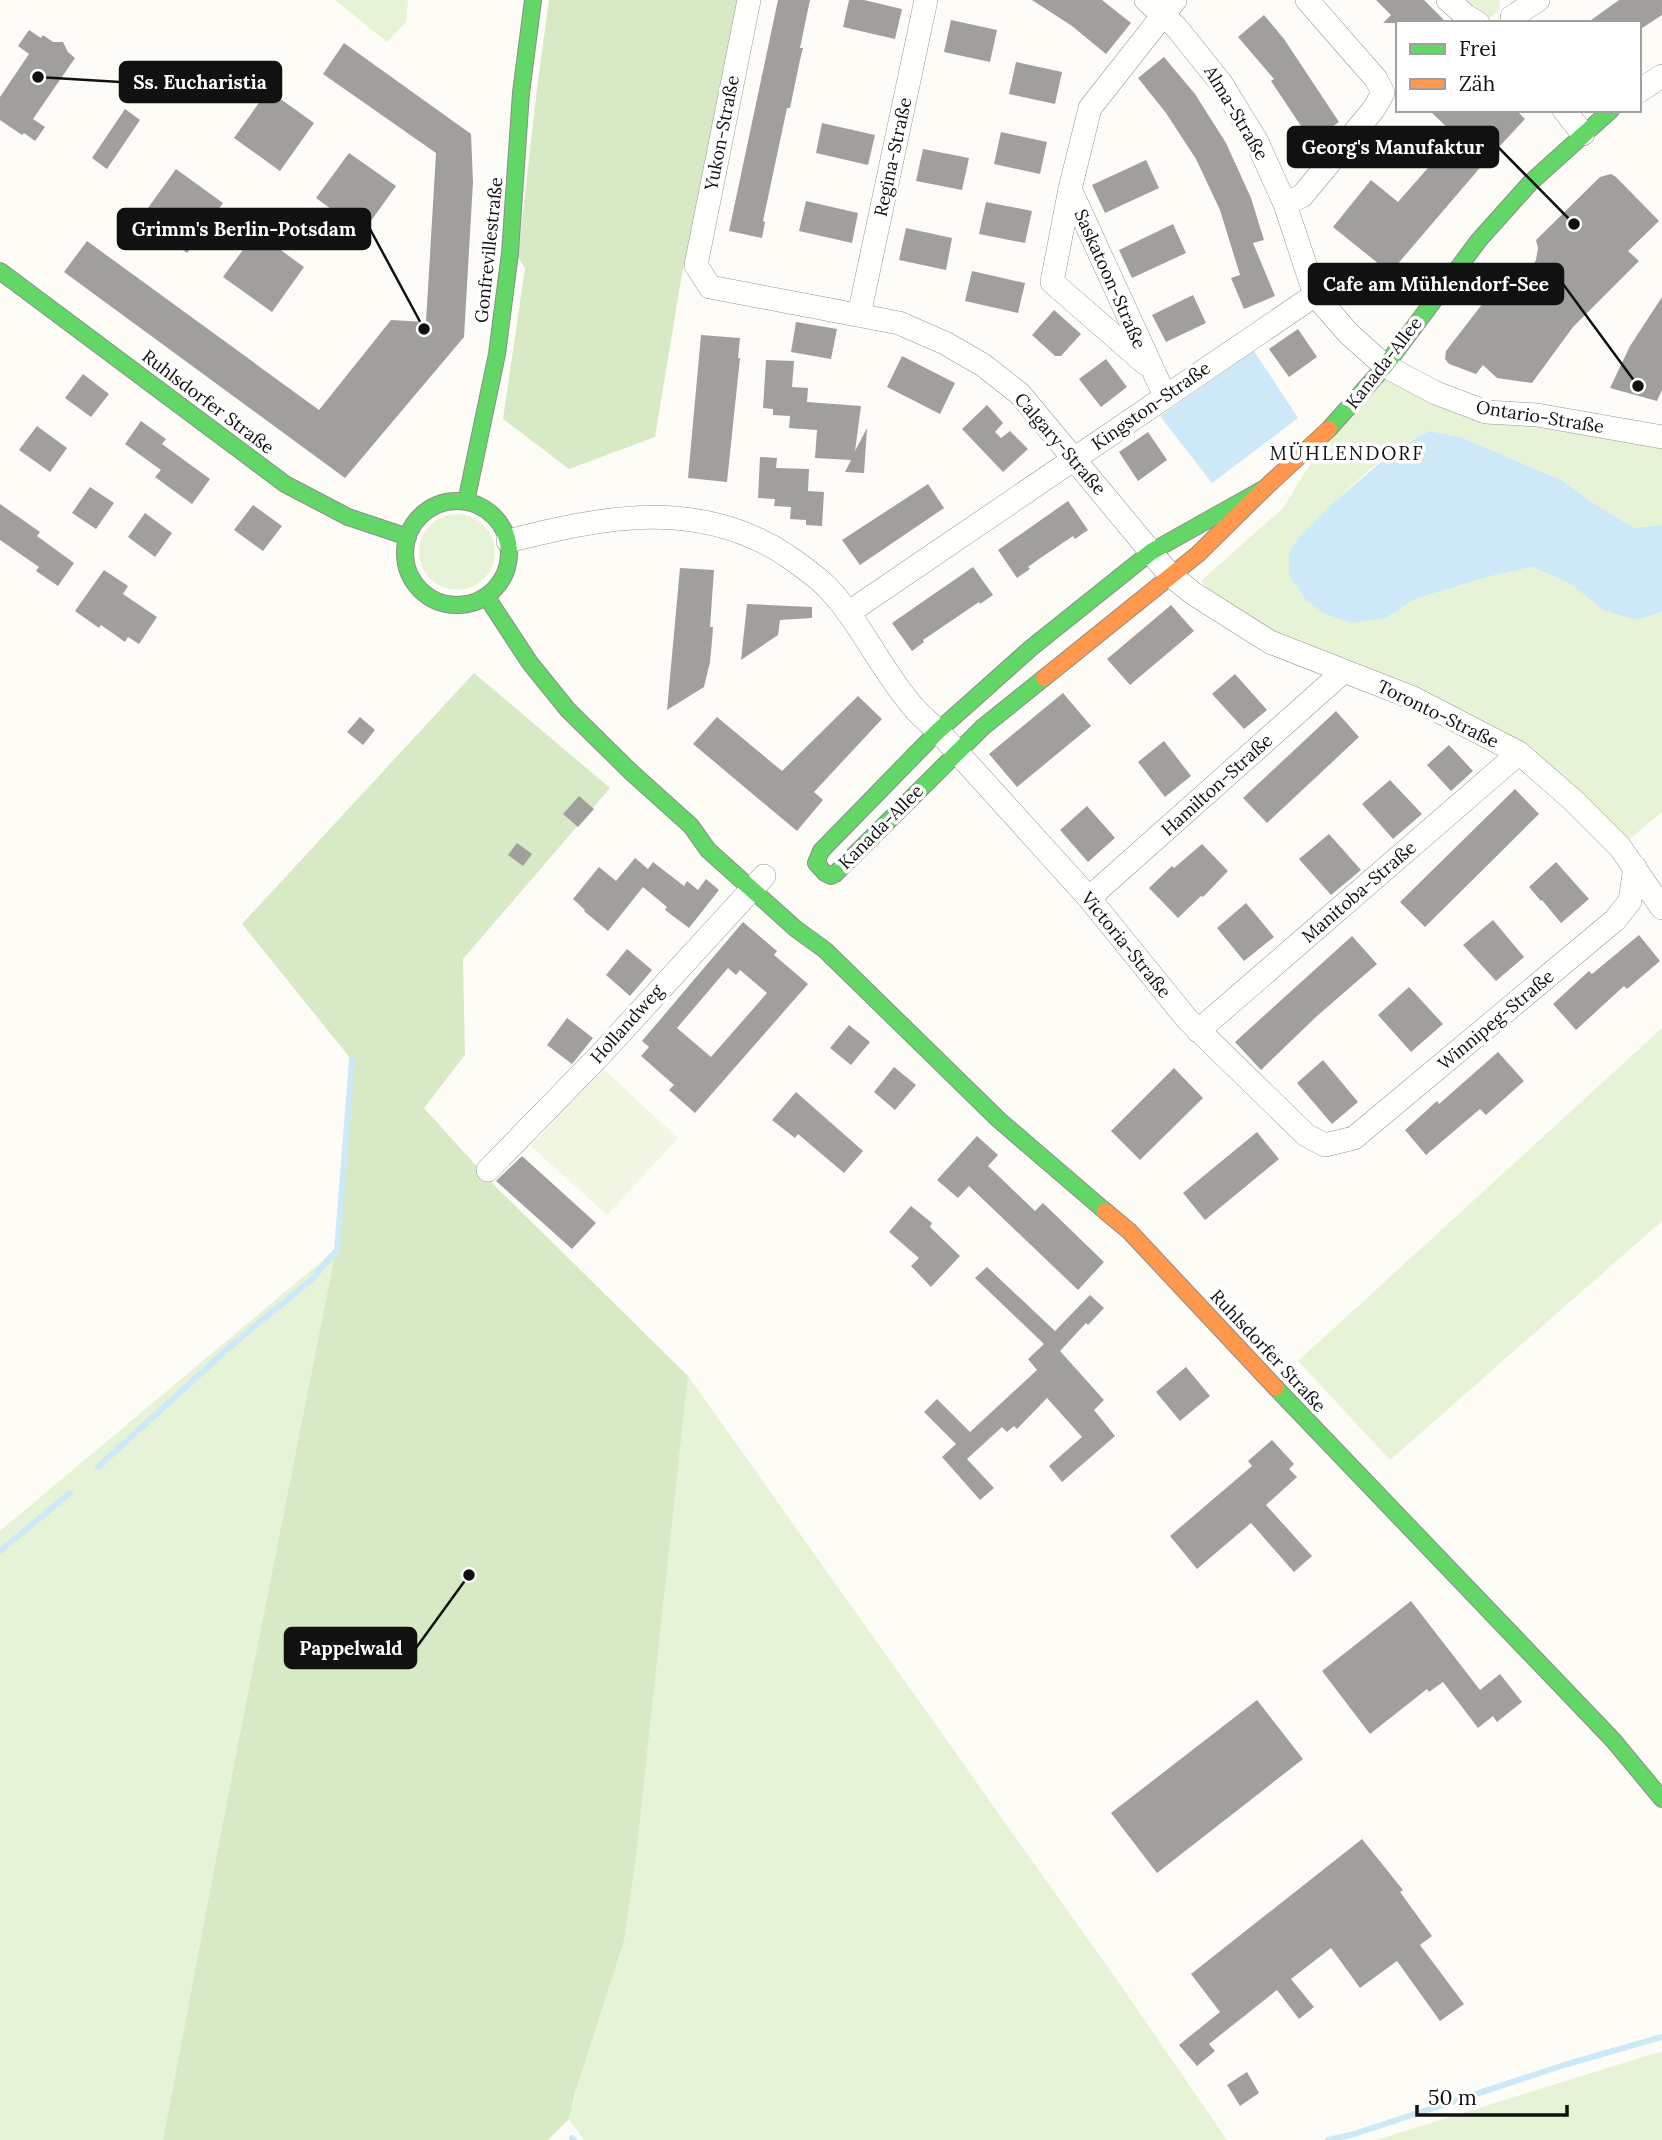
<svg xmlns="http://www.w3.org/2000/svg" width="1662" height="2140" font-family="Lora,serif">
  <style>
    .green { fill: #e7f3d7 }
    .forest { fill: #d8eac5 }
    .pitch { fill: #f0f6e1 }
    .water { fill: #cde8f7 }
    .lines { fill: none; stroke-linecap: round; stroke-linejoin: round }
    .stream { stroke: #cde8f7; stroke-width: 6 }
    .building { fill: #a19f9c; fill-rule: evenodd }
    .street-casing { stroke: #979795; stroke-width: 24 }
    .fast-casing { stroke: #8e8d8b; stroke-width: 18 }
    .slow-casing { stroke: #8e8d8b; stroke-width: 18 }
    .street { stroke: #fffffe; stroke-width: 23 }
    .fast { stroke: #63d668; stroke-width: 16 }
    .slow { stroke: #ff974d; stroke-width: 16 }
    .labels { text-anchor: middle; stroke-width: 7; stroke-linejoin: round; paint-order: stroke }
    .street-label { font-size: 18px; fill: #111; stroke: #fff }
    .neighbourhood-label { font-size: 19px; letter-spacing: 2px; fill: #111; stroke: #fff }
    .leader { fill: none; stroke: #111; stroke-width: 2.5 }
    .callout-dot { fill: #111; stroke: #fff; stroke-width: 2.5 }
    .callout { fill: #111; stroke: #111; stroke-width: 2.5 }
    .callout-label { font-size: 19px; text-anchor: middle; font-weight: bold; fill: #fff }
  </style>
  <rect width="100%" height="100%" fill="#fdfcf7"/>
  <path class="green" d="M335 0H408L406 22 387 42Z
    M1461 0H1499L1500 9 1490 18 1473 11Z
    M1385 366 1436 393 1662 437V525L1634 528 1587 499 1563 481 1461 437 1429 431C1418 437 1406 443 1395 450 1355 478 1322 516 1289 553V575L1305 599 1386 618 1415 599 1487 577 1532 567 1571 584 1604 610 1636 620 1662 612V812L1620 847 1519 753 1227 615 1201 581 1283 508 1335 424Z
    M419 552a38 38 0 1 1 76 0a38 38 0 1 1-76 0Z
    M1662 1028V1221L1390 1460 1298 1361Z
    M336 1249 232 1774 163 2140H0V1531Z
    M688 1376 1119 1983 1227 2140H584L569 2119 636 1857Z
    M1662 2051V2140H1376Z"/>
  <path class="forest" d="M549 0H737L681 280 655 437 569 469 503 419 525 268 518 257 536 96Z
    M474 673 610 788 463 959 465 1055 424 1108 490 1181 688 1376 636 1857 624 1940 575 2093 569 2119 548 2140H163L232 1774 336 1249 351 1059 242 924Z"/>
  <path class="pitch" d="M602 1068 678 1138 607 1215 531 1146Z"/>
  <path class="water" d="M1254 351 1298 418 1212 483 1160 416Z
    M1429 431 1461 437 1563 481 1587 499 1634 528 1662 525V612L1636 620 1603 610 1571 584 1532 567 1487 577 1415 599 1386 618 1352 623 1325 614 1305 599 1289 575V553L1301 535 1331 505 1395 450Z"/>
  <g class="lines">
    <path class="stream" d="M98 1467 232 1345 312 1279 337 1250 352 1060
      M0 1551 70 1493
      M572 2138 574 2140
      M1328 2140 1351 2135 1564 2065 1662 2037"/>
  </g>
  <path class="building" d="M778 0H810L800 48H803L800 60 790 108H787L763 221 765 222 762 238 729 231Z
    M849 0H864L902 9 895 39 843 27Z
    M1032 0H1102L1131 23 1106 54 1072 26Z
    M1376 0H1424L1447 23H1383L1391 15Z
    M1619 0H1662V15L1639 30V23H1587Z
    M1264 15 1284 39 1339 122 1311 141 1271 81 1274 79 1238 37Z
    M951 20 997 30 990 62 944 52Z
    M29 30 41 38 43 35 53 42H63L68 52 75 58 33 119 45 127 35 141 24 133 22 135 0 120V97L29 54 18 46Z
    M344 43 471 134 473 182 464 337 345 478 64 272 87 241 319 410 391 320 426 322 436 153 323 74Z
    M1164 57 1195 94 1226 143 1251 198 1264 240 1253 243 1275 296 1244 309 1231 278 1240 275 1220 210 1196 159 1166 113 1138 78Z
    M1016 62 1062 72 1055 104 1009 94Z
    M268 90 314 123 280 171 234 138Z
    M125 109 140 120 107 169 92 158Z
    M1429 110H1516L1525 119 1484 163 1390 273 1333 227 1371 180 1398 202 1456 136Z
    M822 123 875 135 868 165 816 153Z
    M1001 132 1047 142 1040 174 994 164Z
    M923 149 969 158 962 190 916 181Z
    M349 153 396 186 363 232 316 198Z
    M1146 160 1159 188 1105 213 1092 185Z
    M176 169 223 203 187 253 140 219Z
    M1611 174 1616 177 1659 221 1628 251 1639 261 1573 327 1532 383 1497 378 1483 365 1476 374 1449 364 1445 359 1446 351 1500 281 1524 279 1536 260 1538 248 1536 240 1600 177Z
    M806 201 858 213 852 243 799 231Z
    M986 202 1032 211 1025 243 979 234Z
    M1173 224 1186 253 1132 278 1119 250Z
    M906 228 952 238 946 270 899 260Z
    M256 232 304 267 272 312 223 277Z
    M972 271 1025 283 1018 313 965 301Z
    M1193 295 1206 323 1166 342 1152 315Z
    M1662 297V390L1657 401 1610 388 1630 346Z
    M1054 310 1081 334 1061 356H1055L1032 335Z
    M796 322 837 329 831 359 791 352Z
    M1298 329 1317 357 1289 377 1269 349Z
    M701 335 740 338 738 358H740L727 482 688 478Z
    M902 356 955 383 940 414 887 387Z
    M1106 359 1127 387 1101 407 1079 379Z
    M766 360 794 361 792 387 808 388 807 402 861 406 855 451 867 428 864 473 845 472 851 460 815 458 817 430 789 428 790 416 773 415V409L763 408Z
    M83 374 109 394 91 417 65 398Z
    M987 405 1003 423 995 432 1001 438 1010 431 1028 449 1003 472 962 429Z
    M141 421 166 439 162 444 210 479 192 504 155 477 161 470 125 444Z
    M37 426 67 448 50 472 19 450Z
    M1148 432 1167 460 1138 481 1119 452Z
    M760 457 777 458 776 468 809 469 808 491 824 492 822 526 806 525V520L790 519 791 507 774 506 775 499 758 498Z
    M928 484 944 508 860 565 842 540Z
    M90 487 114 503 96 529 72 513Z
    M1068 501 1088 530 1075 539 1073 536 1039 559 1028 567 1030 569 1017 578 998 550Z
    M0 504 40 532 37 536 74 563 58 586 36 571 39 567 0 540Z
    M253 505 282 526 263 551 234 530Z
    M145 513 172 533 155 557 128 537Z
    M973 567 993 595 980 604 979 602 923 640 924 642 912 651 892 623Z
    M680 568 714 570 710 627H713L712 641 710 662 704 687 667 710Z
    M104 570 128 586 123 594 157 617 139 644 128 637 125 642 101 625 99 628 75 611Z
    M747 604 812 607V618L780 620 778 635 741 660Z
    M1171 605 1194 631 1130 685 1107 659Z
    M1235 674 1267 710 1244 729 1212 694Z
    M1063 693 1091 726 1017 787 989 754Z
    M858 696 882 719 814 792 823 800 797 831 693 744 717 717 782 771Z
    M1336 711 1359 737 1267 823 1243 798Z
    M360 717 375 730 363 745 347 732Z
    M1164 741 1191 776 1165 797 1138 762Z
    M1449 745 1473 771 1451 791 1427 765Z
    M1390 780 1422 814 1393 839 1362 804Z
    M1515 789 1539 814 1425 927 1400 902Z
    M579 796 594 809 578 827 563 814Z
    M1087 806 1115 838 1088 862 1060 830Z
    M1329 834 1361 870 1331 895 1299 859Z
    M517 843 532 854 523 866 508 855Z
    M1202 844 1228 871 1203 897 1201 896 1178 918 1149 888 1172 866 1174 868Z
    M635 858 648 869 653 862 684 886 687 881 698 890 706 879 719 890 689 928 665 910 667 907 643 887 608 931 584 911 585 910 573 899 599 867 616 881Z
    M1556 862 1589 899 1561 923 1542 900 1541 901 1529 887Z
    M1246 903 1274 937 1244 961 1217 928Z
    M1493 920 1524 957 1496 981 1463 945Z
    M743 922 777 951 774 955 808 984 695 1113 669 1090 674 1085 641 1056 649 1047 642 1041ZM728 968 736 975 740 970 767 993 711 1057 677 1028Z
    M1639 935 1660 961 1627 989 1624 986 1576 1030 1553 1004 1589 971 1592 974Z
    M1352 936 1377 964 1317 1016 1261 1070 1235 1042Z
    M627 949 652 970 630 996 606 975Z
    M1409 987 1443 1024 1411 1052 1378 1015Z
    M567 1018 593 1038 572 1064 547 1045Z
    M849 1025 870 1042 851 1065 830 1048Z
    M1498 1052 1524 1081 1486 1115 1480 1109 1426 1155 1405 1130 1437 1101 1439 1104Z
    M1323 1060 1358 1102 1332 1124 1297 1083Z
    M894 1067 916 1085 895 1110 874 1092Z
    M1174 1068 1203 1098 1140 1160 1111 1131Z
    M796 1092 863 1151 844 1173 798 1134 795 1138 772 1120Z
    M1257 1132 1279 1159 1205 1220 1183 1193Z
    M977 1136 998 1155 988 1166 1035 1211 1043 1203 1104 1262 1078 1290 969 1186 958 1198 937 1180Z
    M522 1156 596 1223 572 1249 496 1181Z
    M911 1206 932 1223 930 1227 960 1256 931 1287 911 1266 919 1258 889 1232Z
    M987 1267 1055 1331 1090 1295 1104 1308 1088 1325 1086 1323 1060 1351 1104 1400 1094 1410 1115 1436 1062 1482 1049 1466 1082 1437 1047 1398 1017 1429 1014 1426 1007 1432 1002 1427 967 1459 994 1488 980 1500 942 1457 956 1444 924 1412 937 1399 970 1432 1037 1370 1028 1359 1044 1344 975 1278Z
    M1186 1367 1210 1396 1180 1421 1156 1392Z
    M1272 1440 1294 1464 1289 1469 1297 1477 1266 1505 1312 1556 1294 1572 1251 1523 1197 1569 1170 1536 1252 1466 1248 1461Z
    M1411 1601 1480 1690 1500 1674 1522 1702 1497 1722 1493 1716 1478 1728 1443 1682 1429 1692 1427 1689 1370 1734 1322 1671Z
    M1257 1700 1303 1759 1157 1873 1111 1813Z
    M1362 1839 1403 1890 1400 1892 1432 1936 1420 1945 1464 2004 1440 2021 1397 1961 1360 1988 1331 1948 1291 1979 1314 2007 1299 2019 1277 1990 1209 2044 1215 2051 1197 2066 1179 2045 1220 2012 1191 1974Z
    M1247 2072 1259 2093 1240 2106 1227 2085Z"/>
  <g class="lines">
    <g class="street-casing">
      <path id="street" d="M749 0 696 265 710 287 899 323 945 343 983 365 1020 394 1170 575 1194 594 1270 642 1413 698 1519 753 1574 801 1620 847 1662 908
        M1146 0 1176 27 1221 83 1257 142 1285 204 1315 295 1349 334 1385 366 1436 393 1486 412 1537 415 1662 437
        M1448 0 1466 16 1478 23
        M1512 17 1538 0
        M1639 91 1662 76
        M1564 110 1583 134
        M1070 189 1052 282 1146 364
        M1285 204 1302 196 1373 110 1383 93 1376 79 1307 0
        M859 315 926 0
        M1165 396 1070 189 1090 108 1175 0
        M508 541C604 517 697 497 786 555 800 565 815 575 828 588 862 624 882 672 915 709 922 717 931 724 938 731L1089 898 1187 1019 1306 1135 1325 1145 1354 1138 1615 920 1630 901 1635 867
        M848 613 1315 295
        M1089 898 1344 671
        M1198 1031 1519 753
        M488 1170 601 1054 764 876"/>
    </g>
    <g class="fast-casing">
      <path id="fast" d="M0 271 285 484 348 517 408 537
        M1329 429 1385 366 1479 240 1531 182 1611 110
        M405 553a52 52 0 1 1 104 0a52 52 0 1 1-104 0Z
        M466 502 497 354 510 253 521 93 533 0
        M486 596 530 663 568 710 631 772 691 826 708 850 796 929 825 950 999 1120 1105 1211
        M1044 678 983 727 835 874 831 876 825 873 816 863 821 851 938 731 1031 648 1151 552 1265 488
        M1276 1388 1613 1740 1662 1799"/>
    </g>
    <g class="slow-casing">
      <path id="slow" d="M1044 678 1198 554 1265 488 1329 429
        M1105 1211 1129 1231 1276 1388"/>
    </g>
    <use href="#street" class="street"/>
    <use href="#fast" class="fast"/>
    <use href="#slow" class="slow"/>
  </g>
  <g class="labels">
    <g class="street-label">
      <text transform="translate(1236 113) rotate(59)" y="6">Alma-Straße</text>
      <text transform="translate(722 133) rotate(-79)" y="6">Yukon-Straße</text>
      <text transform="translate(893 157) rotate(-78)" y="6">Regina-Straße</text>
      <text transform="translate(489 250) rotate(-84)" y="6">Gonfrevillestraße</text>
      <text transform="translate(1110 279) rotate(66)" y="6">Saskatoon-Straße</text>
      <text transform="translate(1384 363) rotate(-52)" y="6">Kanada-Allee</text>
      <text transform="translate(208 402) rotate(37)" y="6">Ruhlsdorfer Straße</text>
      <text transform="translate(1151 406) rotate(-35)" y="6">Kingston-Straße</text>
      <text transform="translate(1540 417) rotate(9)" y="6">Ontario-Straße</text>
      <text transform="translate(1060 444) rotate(49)" y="6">Calgary-Straße</text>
      <text transform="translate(1438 714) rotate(26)" y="6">Toronto-Straße</text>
      <text transform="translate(1217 785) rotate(-42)" y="6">Hamilton-Straße</text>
      <text transform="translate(881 827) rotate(-45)" y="6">Kanada-Allee</text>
      <text transform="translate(1359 892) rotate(-41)" y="6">Manitoba-Straße</text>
      <text transform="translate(1126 945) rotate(51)" y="6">Victoria-Straße</text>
      <text transform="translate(1496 1020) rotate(-40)" y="6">Winnipeg-Straße</text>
      <text transform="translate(627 1024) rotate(-48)" y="6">Hollandweg</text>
      <text transform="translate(1268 1351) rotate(47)" y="6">Ruhlsdorfer Straße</text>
    </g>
    <g class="neighbourhood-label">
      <text x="1347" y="460">MÜHLENDORF</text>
    </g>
  </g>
  <path class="leader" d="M38 77L120 82M1574 224L1498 147M424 329L370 229M1638 386L1563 284M469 1575L416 1648"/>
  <g class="callout-dot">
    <circle cx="38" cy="77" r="7"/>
    <circle cx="1574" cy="224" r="7"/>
    <circle cx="424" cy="329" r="7"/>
    <circle cx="1638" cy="386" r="7"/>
    <circle cx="469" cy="1575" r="7"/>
  </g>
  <g class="callout">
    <rect x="120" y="62" width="161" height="40" rx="7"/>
    <rect x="1288" y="127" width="210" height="40" rx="7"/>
    <rect x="118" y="209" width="252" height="40" rx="7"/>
    <rect x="1309" y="264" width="254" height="40" rx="7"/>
    <rect x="285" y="1628" width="131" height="40" rx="7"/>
  </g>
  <g class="callout-label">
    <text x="200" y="89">Ss. Eucharistia</text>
    <text x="1393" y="154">Georg's Manufaktur</text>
    <text x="244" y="236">Grimm's Berlin-Potsdam</text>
    <text x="1436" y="291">Cafe am Mühlendorf-See</text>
    <text x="351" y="1655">Pappelwald</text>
  </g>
  <rect x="1396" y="21" width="245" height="91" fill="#ffffff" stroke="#a0a0a0" stroke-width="2"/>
  <rect x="1410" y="44" width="35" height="10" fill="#63d668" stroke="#a0a0a0" stroke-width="2"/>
  <text x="1459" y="56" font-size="21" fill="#111111">Frei</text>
  <rect x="1410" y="79" width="35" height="10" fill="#ff974d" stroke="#a0a0a0" stroke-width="2"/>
  <text x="1459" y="91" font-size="21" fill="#111111">Zäh</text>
  <path d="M1417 2105v10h150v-10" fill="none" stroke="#111111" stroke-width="3.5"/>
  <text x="1428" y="2105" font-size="21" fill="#111111" stroke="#ffffff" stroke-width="5" paint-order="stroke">50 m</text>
</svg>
